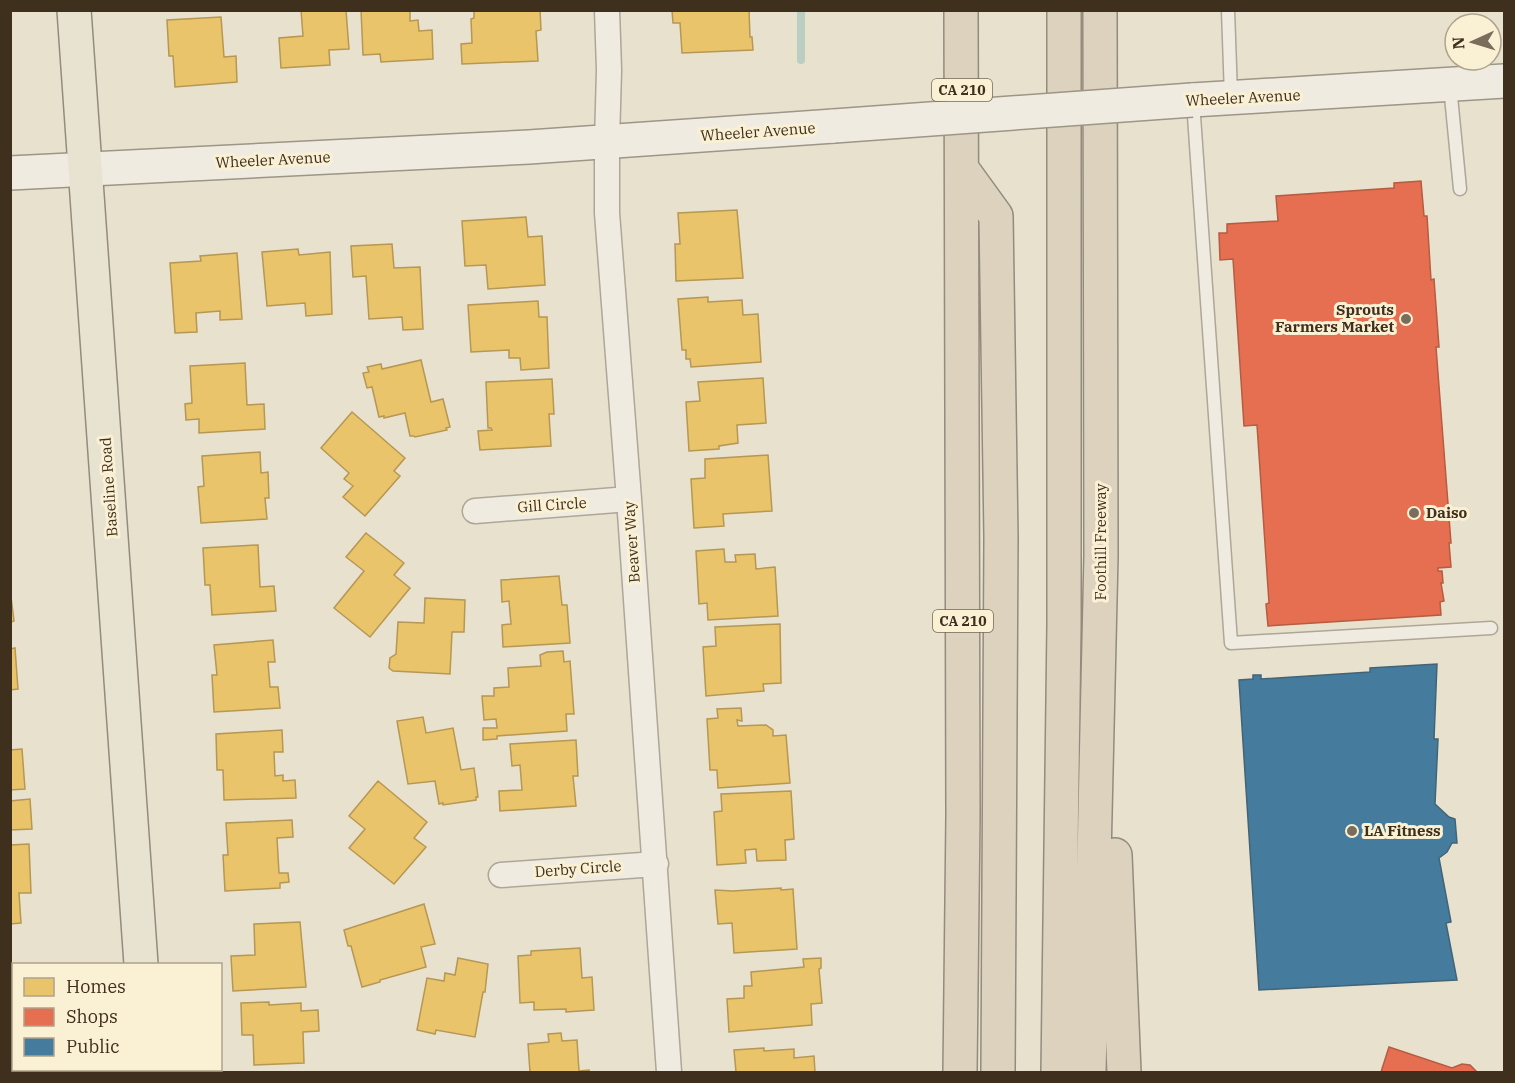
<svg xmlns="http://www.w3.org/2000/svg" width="1515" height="1083" font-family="'IBM Plex Serif',serif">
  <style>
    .homes { fill: #e9c46a; stroke: #b69753; stroke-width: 1.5 }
    .shops { fill: #e76f51; stroke: #b55c41; stroke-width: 1.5 }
    .public { fill: #457b9d; stroke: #436477; stroke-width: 1.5 }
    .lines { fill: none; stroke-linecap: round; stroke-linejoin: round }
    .stream { stroke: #bacec3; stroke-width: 8 }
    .lane-casing { stroke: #aea697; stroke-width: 15 }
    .street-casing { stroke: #aea697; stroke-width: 27 }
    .secondary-casing { stroke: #9d9586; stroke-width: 36 }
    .primary-casing { stroke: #938b7e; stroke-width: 36 }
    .highway-casing { stroke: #938b7e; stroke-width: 36 }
    .lane { stroke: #f0ebe1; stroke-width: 12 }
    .street { stroke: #f0ebe1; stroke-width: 24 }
    .secondary { stroke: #f0ebe1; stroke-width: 33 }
    .primary { stroke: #e8e2d1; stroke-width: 33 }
    .highway { stroke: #dcd2be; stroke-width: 33 }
    .secondary-bridge-casing { stroke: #9d9586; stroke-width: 36; stroke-linecap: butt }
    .secondary-bridge { stroke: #f0ebe1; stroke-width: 33 }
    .poi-dot { fill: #7a6d5b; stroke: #faf0d4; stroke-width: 2 }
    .labels { text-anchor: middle; stroke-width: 6; stroke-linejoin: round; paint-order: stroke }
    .shield { fill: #faf0d4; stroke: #776954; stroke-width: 1.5 }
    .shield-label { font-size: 14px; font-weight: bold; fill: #3f2f1d }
    .street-label { font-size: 15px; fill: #3f2f1d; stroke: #faf0d4 }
    .poi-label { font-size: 15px; font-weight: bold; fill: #3f2f1d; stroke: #faf0d4; text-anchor: start }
  </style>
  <rect width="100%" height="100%" fill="#e8e1ce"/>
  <path class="homes" d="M301 10H346L349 49 329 50 330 65 281 68 279 38 303 36Z
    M361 10H410V21L418 20 419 31 432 30 433 59 381 62 380 54 363 55Z
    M474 10H540L541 30 536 31 538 61 462 64 461 44 472 43 471 19 474 18Z
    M672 10H749L750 37H752L753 50 682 53 680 23H673Z
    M221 17 224 57 236 56 237 82 175 87 173 56H169L167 20Z
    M737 210 743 278 676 281 675 244H680L678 213Z
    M526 217 528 237 542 236 545 285 488 289 486 265 465 266 462 221Z
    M392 244 394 268 420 267 423 329 403 330 402 317 369 319 366 276 353 277 351 246Z
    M298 249 299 255 330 252 332 314 306 316 305 303 267 306 262 252Z
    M237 253 242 319 220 320V311L196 313 197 332 175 333 170 263 201 261 200 256Z
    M708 297V302L742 300 743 315 758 314 761 362 691 367 690 359H686V350H682L678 299Z
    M538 301 539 317H547L549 368 521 370 520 358H509V350L471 352 468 305Z
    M421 360 431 402 443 399 450 427 446 428 447 430 415 437 414 436H410L405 413 384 418V416L379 417 372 387 367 388 363 373 369 372 367 367 381 364 382 369Z
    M245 363 247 405 264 404 265 429 199 433V419L186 420 185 404 192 403 190 366Z
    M763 378 766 423 737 425 738 443 719 446V449L689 451 686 402 700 401 698 382Z
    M552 379 554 414H549L551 446 480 450 478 431 492 430 491 428H488L486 382Z
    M352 412 405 458 394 471 400 476 365 516 343 497 353 486 344 479 349 473 321 448Z
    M260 452 261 473 268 472 269 498H265L267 519 201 523 198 487 204 486 202 456Z
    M768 455 772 511 723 514 724 526 694 528 691 479 705 478V459Z
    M366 533 404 563 394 575 410 588 370 637 334 608 364 571 346 557Z
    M258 545 260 587 274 586 276 611 212 615 210 585H205L203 548Z
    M724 549 725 562H736L735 555 755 554 756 569 775 567 778 616 708 620 707 603 699 604 696 551Z
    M559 576 562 605H567L570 643 503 647 502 625 511 624 509 601 502 602 501 580Z
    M10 589 14 621 11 622 10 625Z
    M425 598 465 600 464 632H452L450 674 393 671 389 668 390 658 396 654 398 622 424 623Z
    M780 624 781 683 763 684 764 691 706 696 703 647 716 646 715 627Z
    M273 640 275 662H268L270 687H278L280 708 214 712 212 675H217L214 645Z
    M15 648 18 689 10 690V649Z
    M563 651 564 662 570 661 574 714H566L567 731 497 736V739L483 740V728H497L496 719 484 720 482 696H494V688L509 687 508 668 541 666 540 655 547 652Z
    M741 708 742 721 737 720 738 726 766 725 773 730V736L786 735 790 783 718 788 717 770H710L707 719 718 718 717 709Z
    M423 717 426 733 453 728 461 770 474 768 478 797H476V800L443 805V803L439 804 435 781 408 784 397 721Z
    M282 730 283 752H274L275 776 283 775V781L295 780 296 798 224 800 223 770H217L216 734Z
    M576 740 578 776H573L576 806 500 811 499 791 522 790 520 765 512 766 510 744Z
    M22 749 25 789 10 790V750Z
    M378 781 427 822 414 838 426 847 394 884 349 848 365 829 349 816Z
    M791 791 794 839 785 840 786 860 757 861 756 849 745 850 746 863 717 865 714 812 722 811 721 794Z
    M30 799 32 829 10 830V801Z
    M292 820 293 837 277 838 279 873H288L289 882 280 883V888L225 891 223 855H228L226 823Z
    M29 844 31 893H19L21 923 10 924V845Z
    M781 888V890L793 889 797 949 734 953 732 923 718 924 715 890 733 891Z
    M424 904 435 944 421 947 426 967 380 980V982L362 987 351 946H348L344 930Z
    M300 922 306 987 233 991 231 956 255 955 254 924Z
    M580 948 582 978 592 977 594 1010 566 1012V1009L534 1010V1002L520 1003 518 956 531 955V951Z
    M458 958 488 964 485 992H483L475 1037 436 1030 435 1034 417 1030 427 978 444 981 445 973 455 975Z
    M821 958V968L819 969 822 1003 811 1004 812 1025 729 1032 727 999 744 998V986H752L751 972 804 967 803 959Z
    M269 1002V1005L301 1003V1011L318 1010 319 1031 303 1032 304 1063 254 1065 253 1035H242L241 1003Z
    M561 1033 562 1041 577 1040 579 1071 589 1070 590 1072H530L528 1044 549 1042 548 1034Z
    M764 1048V1051L794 1049V1058L814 1056 815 1072H736L734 1050Z
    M10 1050H14V1070H63V1072H10Z"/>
  <path class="shops" d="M1421 181 1424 216H1427L1431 280 1434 279 1439 347H1436L1451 543H1449L1451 567 1438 568V571H1442L1443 583H1441L1444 601 1440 602 1441 615 1268 626 1266 604 1269 603 1257 425 1244 426 1233 259 1220 260 1219 233H1227V224L1278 221 1276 196 1394 188V183Z
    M1389 1047 1452 1068 1462 1064 1470 1065 1477 1072H1381Z"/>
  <path class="public" d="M1437 664 1434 739H1438L1435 804 1449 817 1455 819 1457 843H1452L1447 852 1439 858 1451 922 1446 923 1457 980 1259 990 1239 680 1253 679V675H1261V679L1370 672V668Z"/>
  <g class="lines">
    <path class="stream" d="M801 10V60"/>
    <g class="lane-casing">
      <path id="lane" d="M1228 10 1231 96
        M1450 86 1460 189
        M1193 102 1231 643 1491 628"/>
    </g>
    <g class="street-casing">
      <path id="street" d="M607 10 609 70 607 142V213L629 499 669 1072
        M475 511 629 499
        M501 875 656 864
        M10 986 14 985"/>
    </g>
    <g class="secondary-casing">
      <path id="secondary" d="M1192 100 1504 81
        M10 173 529 147 834 126"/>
    </g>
    <g class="primary-casing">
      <path id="primary" d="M74 10 141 964
        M148 1070 149 1072"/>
    </g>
    <g class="highway-casing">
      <path id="highway" d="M962 169 996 216 1001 537 998 1072
        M1115 855 1124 1072
        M960 1072 963 816 961 10
        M1058 1072 1064 625V10
        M1089 1072 1101 556 1100 10"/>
    </g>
    <use href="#lane" class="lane"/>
    <use href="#street" class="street"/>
    <use href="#secondary" class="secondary"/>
    <use href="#primary" class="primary"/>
    <use href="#highway" class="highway"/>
    <g class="secondary-bridge-casing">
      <path id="secondary-bridge" d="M834 126 1192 100"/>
    </g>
    <use href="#secondary-bridge" class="secondary-bridge"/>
  </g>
  <g class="poi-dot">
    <circle cx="1406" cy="319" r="6"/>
    <circle cx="1414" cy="513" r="6"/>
    <circle cx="1352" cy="831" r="6"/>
  </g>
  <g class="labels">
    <g class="shield">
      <rect x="932" y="79" width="60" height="22" rx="4.5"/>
      <rect x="933" y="610" width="60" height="22" rx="4.5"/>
    </g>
    <g class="shield-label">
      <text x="962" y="95">CA 210</text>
      <text x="963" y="626">CA 210</text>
    </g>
    <g class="street-label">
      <text transform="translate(1243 98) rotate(-3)" y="5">Wheeler Avenue</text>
      <text transform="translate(758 132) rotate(-4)" y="5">Wheeler Avenue</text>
      <text transform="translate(273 160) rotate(-3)" y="5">Wheeler Avenue</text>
      <text transform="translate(109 487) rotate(-94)" y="5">Baseline Road</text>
      <text transform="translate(552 505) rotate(-4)" y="5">Gill Circle</text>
      <text transform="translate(632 542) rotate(-94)" y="5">Beaver Way</text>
      <text transform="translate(1101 542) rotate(-90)" y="5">Foothill Freeway</text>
      <text transform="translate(578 869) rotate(-4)" y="5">Derby Circle</text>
    </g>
    <g class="poi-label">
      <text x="1394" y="315" text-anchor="end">Sprouts<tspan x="1394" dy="17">Farmers Market</tspan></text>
      <text x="1426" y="518">Daiso</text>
      <text x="1364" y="836">LA Fitness</text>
    </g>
  </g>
  <rect width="1515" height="1083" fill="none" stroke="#3f2f1d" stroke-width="24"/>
  <rect x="12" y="963" width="210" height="108" fill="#faf0d4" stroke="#afa38b" stroke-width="1.5"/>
  <rect x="24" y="978" width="30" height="18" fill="#e9c46a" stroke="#afa38b" stroke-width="1.5"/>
  <text x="66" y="993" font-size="18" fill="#3f2f1d">Homes</text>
  <rect x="24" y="1008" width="30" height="18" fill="#e76f51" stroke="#afa38b" stroke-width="1.5"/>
  <text x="66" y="1023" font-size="18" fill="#3f2f1d">Shops</text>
  <rect x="24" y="1038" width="30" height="18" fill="#457b9d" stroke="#afa38b" stroke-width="1.5"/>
  <text x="66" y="1053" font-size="18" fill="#3f2f1d">Public</text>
  <g transform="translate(1473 42) rotate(266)"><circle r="28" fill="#faf0d4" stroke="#afa38b" stroke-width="1.5"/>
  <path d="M0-4.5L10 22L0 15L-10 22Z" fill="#7a6d5b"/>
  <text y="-9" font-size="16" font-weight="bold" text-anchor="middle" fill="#3f2f1d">N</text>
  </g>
</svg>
